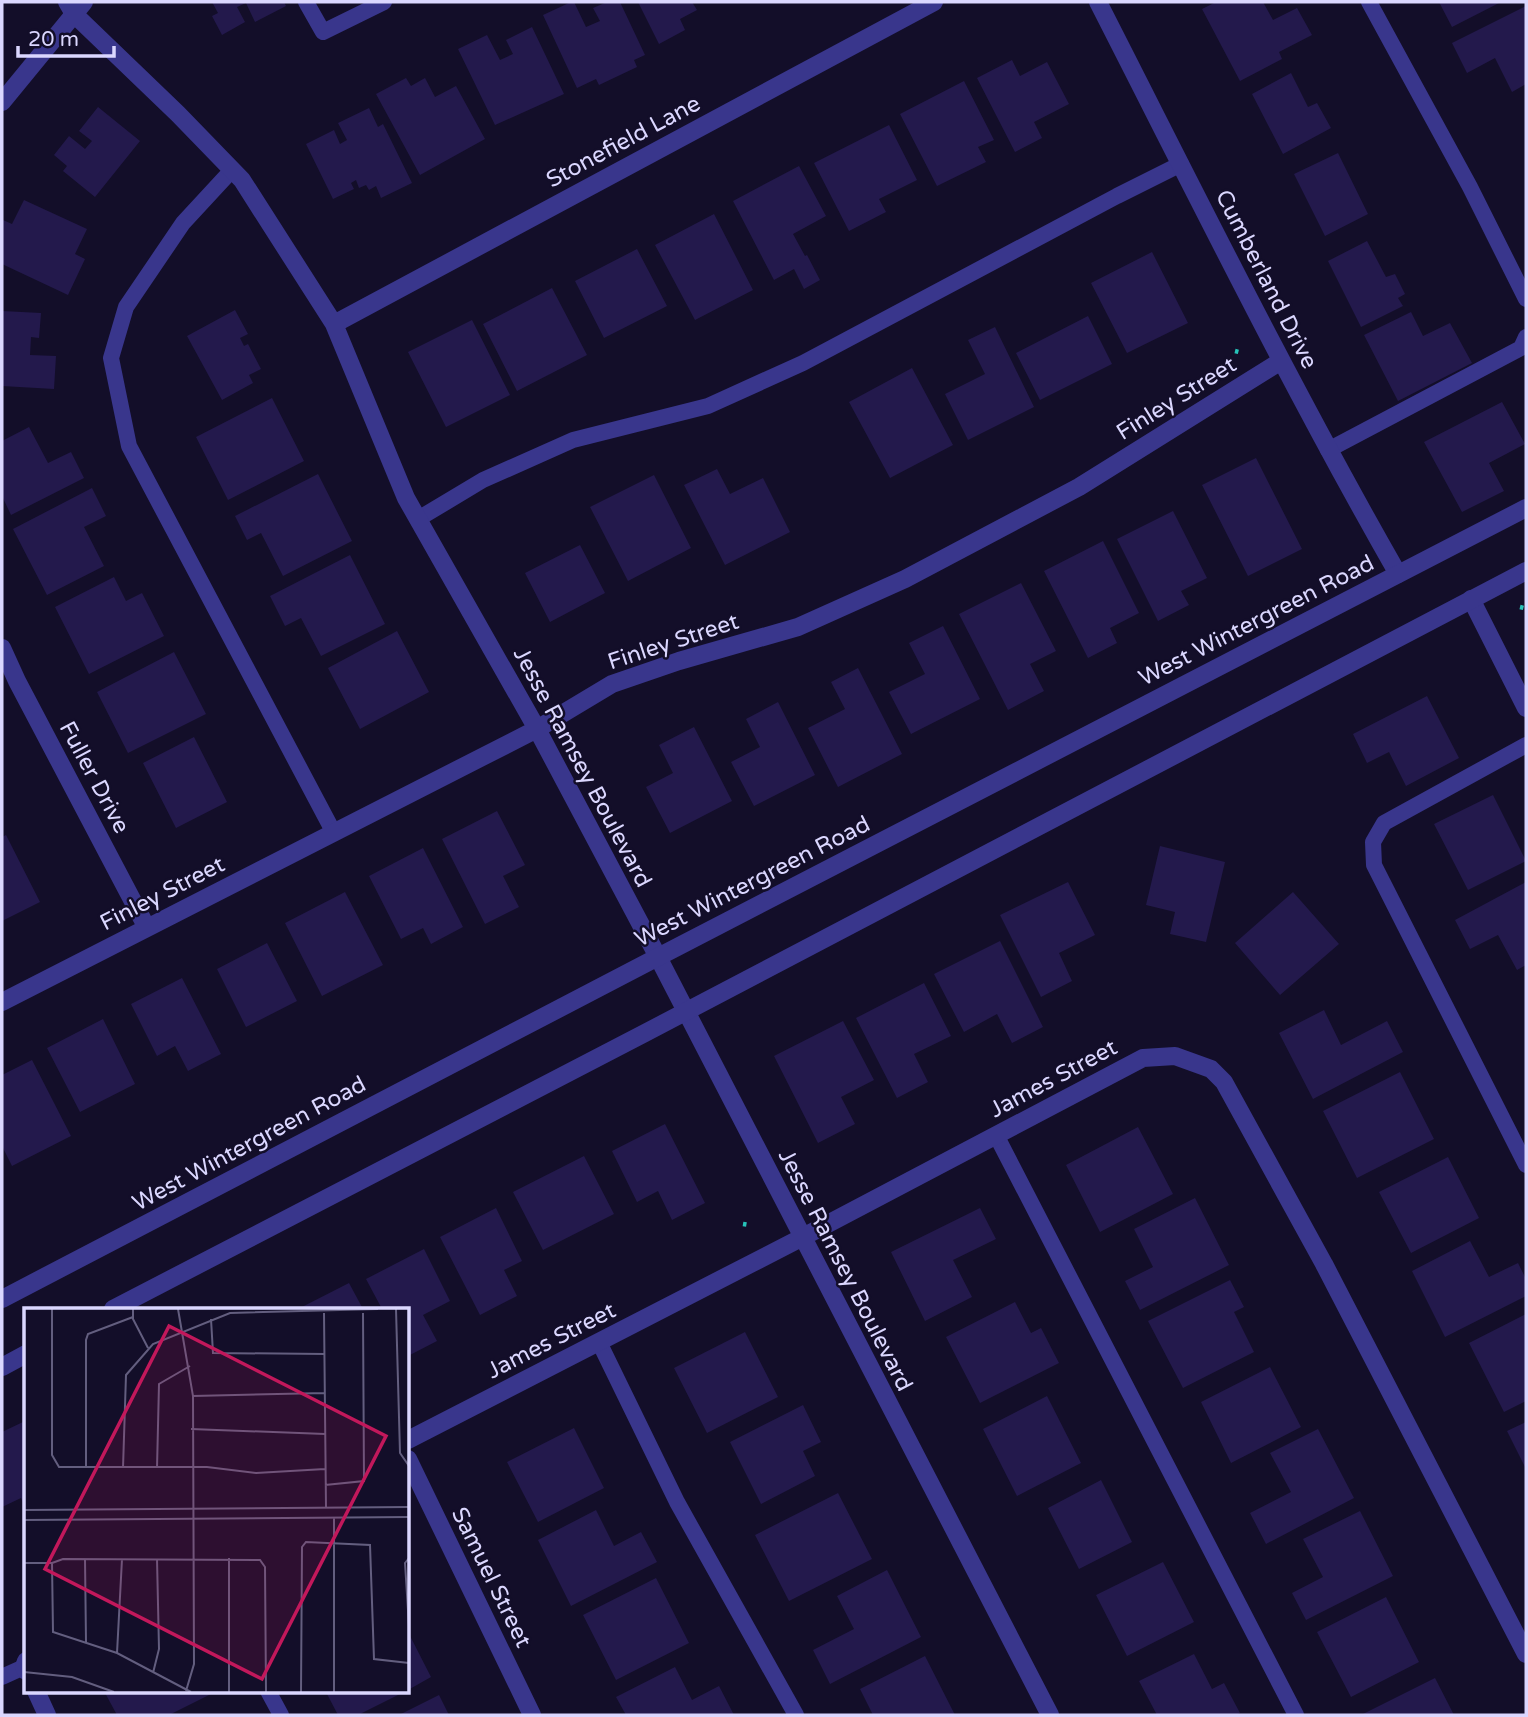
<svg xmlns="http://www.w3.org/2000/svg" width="1528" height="1717" font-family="'Varela Round',sans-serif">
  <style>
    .building { fill: #23194c }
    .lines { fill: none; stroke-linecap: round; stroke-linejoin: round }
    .path { stroke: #27c3b9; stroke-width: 4.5; stroke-dasharray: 3.5 5; stroke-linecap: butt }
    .service { stroke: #39368c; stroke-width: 16 }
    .minor { stroke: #39368c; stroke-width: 18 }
    .tertiary { stroke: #39368c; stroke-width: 18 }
    .labels { text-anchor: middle; stroke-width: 5; stroke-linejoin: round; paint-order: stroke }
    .street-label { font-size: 23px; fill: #dbd7ff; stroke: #130e29 }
    .inset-road { fill: none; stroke: #635e7f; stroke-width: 2 }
    .view { fill: #c2185b; fill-opacity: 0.15; stroke: #c2185b; stroke-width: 3.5 }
    .inset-edge { fill: none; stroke: #dbd7ff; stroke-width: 3.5 }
  </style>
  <rect width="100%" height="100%" fill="#130e29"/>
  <path class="building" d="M212 2H284L286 6 255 22 246 3 237 7 245 22 222 35 212 16 218 13Z
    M571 2H574L586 27 600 21 593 8 607 2H620L645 55 634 60 637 67 599 85 596 79 577 88 543 15Z
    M638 2H692L697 10 680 19 685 30 659 44Z
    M1216 2H1263L1273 20 1297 8 1312 35 1279 52 1282 59 1240 81 1202 9Z
    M1439 2H1501L1452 27Z
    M1526 6V84L1512 92 1495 58 1467 73 1452 43Z
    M532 27 564 94 495 125 458 49 487 35 500 60 513 54 506 40Z
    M1012 60 1020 76 1047 62 1069 104 1034 122 1042 138 1015 152 977 78Z
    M1291 73 1308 107 1317 103 1331 128 1283 154 1252 94Z
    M406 78 411 86 425 78 435 97 456 86 485 139 420 175 376 94Z
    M964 81 994 140 978 147 986 162 937 186 900 114Z
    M98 107 140 141 95 197 63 171 67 166 54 155 69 136 85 149 92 141 79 131Z
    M369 108 378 127 383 124 412 183 381 198 376 186 369 190 366 185 359 188 356 180 351 183 354 189 333 199 306 144 334 130 340 144 347 140 338 123Z
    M889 125 917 180 879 199 886 212 849 231 814 163Z
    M1338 153 1368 214 1325 236 1294 174Z
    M799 166 826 216 793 234 805 256 807 255 820 280 804 289 794 269 774 280 733 201Z
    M24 200 87 229 75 254 85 259 68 295 2 264V222L3 220 12 224Z
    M714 214 753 290 695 320 655 245Z
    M1367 241 1386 277 1395 274 1405 294 1398 298 1403 306 1361 327 1328 261Z
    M637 249 667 306 604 338 575 281Z
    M1152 252 1188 323 1127 353 1091 283Z
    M552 288 587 355 517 391 483 324Z
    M235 310 248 334 240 338 244 346 248 344 261 369 249 375 253 383 222 400 187 336Z
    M2 311 41 313 39 338 31 337 30 355 56 356 54 389 2 386Z
    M1411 312 1423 336 1450 323 1472 363 1398 401 1364 335Z
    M1088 316 1112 364 1040 400 1016 353Z
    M472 320 510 395 446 427 408 352Z
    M995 327 1034 407 968 440 945 394 985 374 968 340Z
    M912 368 953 445 890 478 849 402Z
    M272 398 304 461 228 500 196 437Z
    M1502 402 1525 444 1489 463 1504 491 1462 512 1424 442Z
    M29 427 48 463 71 452 84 478 11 515 2 496V441Z
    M1256 458 1302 549 1248 576 1202 485Z
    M717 469 730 494 763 478 790 532 725 565 684 485Z
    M318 474 352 541 283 576 261 533 247 540 235 516Z
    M654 475 691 548 628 581 590 507Z
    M92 488 106 516 84 527 104 566 47 595 13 529Z
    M1173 511 1207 578 1181 591 1189 605 1158 621 1117 539Z
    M1103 541 1139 613 1110 628 1117 643 1088 658 1044 571Z
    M580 545 605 593 550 622 525 573Z
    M350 555 385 624 321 656 301 618 285 626 270 596Z
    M114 577 126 601 142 593 164 636 89 674 55 607Z
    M1021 583 1056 651 1030 664 1044 691 1008 710 959 614Z
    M943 626 980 699 911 734 889 692 925 674 909 643Z
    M397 631 429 692 360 729 328 668Z
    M174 652 206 714 128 753 97 692Z
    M858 668 902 754 838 787 808 728 845 709 831 682Z
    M1427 696 1459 758 1406 786 1389 752 1367 763 1353 734Z
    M778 702 815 775 754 806 731 762 760 747 746 719Z
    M694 727 732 801 670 833 646 787 673 773 659 745Z
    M194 737 227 802 176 828 143 763Z
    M1493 795 1526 861 1468 890 1434 824Z
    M497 811 525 865 503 876 519 907 485 924 442 839Z
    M6 835 40 902 2 921V837Z
    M1160 846 1225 862 1206 942 1170 934 1175 912 1146 905Z
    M423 848 463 927 431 944 423 928 401 939 369 876Z
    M1068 882 1095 935 1059 953 1072 981 1041 997 1000 915Z
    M1526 882V965L1517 970 1498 935 1470 949 1455 920Z
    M345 892 383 965 322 996 285 923Z
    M1293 892 1339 944 1280 995 1235 943Z
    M1000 941 1043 1027 1012 1043 997 1014 964 1032 934 974Z
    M267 943 297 1001 246 1027 217 969Z
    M182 978 221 1054 188 1071 175 1046 157 1056 131 1004Z
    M924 983 951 1036 914 1054 928 1082 897 1098 856 1018Z
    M1324 1010 1341 1045 1387 1021 1403 1052 1313 1099 1279 1033Z
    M103 1019 135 1084 80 1112 47 1048Z
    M843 1021 874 1080 841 1097 855 1124 818 1143 774 1056Z
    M32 1060 71 1136 12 1166 2 1146V1075Z
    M1400 1072 1434 1139 1357 1178 1323 1111Z
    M665 1124 705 1203 672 1220 658 1191 637 1202 612 1151Z
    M1138 1127 1173 1194 1100 1232 1066 1165Z
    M584 1156 614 1214 543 1250 513 1192Z
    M1448 1157 1479 1218 1411 1253 1379 1192Z
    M1195 1198 1229 1265 1140 1310 1125 1281 1153 1267 1134 1229Z
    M496 1208 522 1261 504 1270 517 1296 480 1315 440 1237Z
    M980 1208 996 1239 953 1260 972 1297 925 1321 891 1252Z
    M1470 1241 1489 1277 1518 1263 1526 1279V1296L1445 1337 1412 1271Z
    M424 1249 450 1301 423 1315 437 1341 408 1356V1309H382L366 1279Z
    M1230 1280 1244 1307 1234 1312 1254 1352 1183 1388 1148 1321Z
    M349 1283 363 1309H298Z
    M1015 1302 1031 1333 1041 1328 1059 1363 980 1403 946 1337Z
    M1526 1314V1401L1504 1412 1469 1343Z
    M745 1332 778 1397 707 1433 674 1368Z
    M1270 1367 1301 1427 1231 1463 1201 1402Z
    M1047 1396 1081 1463 1017 1496 983 1429Z
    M803 1405 821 1442 803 1451 815 1476 761 1504 730 1442Z
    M23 1422 26 1428V1510L21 1498 2 1507V1432Z
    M1526 1422V1469L1507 1431Z
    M574 1428 604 1488 538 1522 507 1462Z
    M1318 1429 1354 1498 1266 1544 1250 1513 1291 1492 1270 1453Z
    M1101 1480 1132 1542 1079 1569 1048 1508Z
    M838 1493 872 1559 789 1601 755 1535Z
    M596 1510 614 1546 641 1532 657 1562 571 1606 538 1540Z
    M1360 1511 1393 1576 1306 1620 1292 1593 1323 1577 1303 1539Z
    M1163 1562 1194 1622 1127 1656 1096 1595Z
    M887 1570 921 1637 830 1684 813 1650 854 1629 837 1596Z
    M656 1578 689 1643 616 1680 583 1615Z
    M1386 1597 1419 1662 1351 1697 1317 1632Z
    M408 1632 431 1677 408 1690Z
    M1194 1654 1212 1689 1224 1683 1240 1713 1236 1715H1157L1139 1681Z
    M925 1656 955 1715H873L860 1689Z
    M675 1667 692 1700 719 1686 734 1715H626L616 1697Z
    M1435 1678 1454 1715H1361Z
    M104 1691H217L169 1715H117Z
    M333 1691H406L358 1715H338L327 1694Z
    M439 1695 449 1715H399Z"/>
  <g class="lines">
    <path class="path" d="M1235 351 1239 352
      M1520 607 1524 608
      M743 1224 749 1225"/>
    <path class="service" d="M306 2 323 32 384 2
      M1369 2 1470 187 1526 299
      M232 170 183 223 126 307 111 358 129 446 334 833
      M1328 450 1521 348 1526 337
      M418 519 483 480 573 440 708 406 803 363 1117 196 1181 164
      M1526 745 1384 823 1373 842 1374 865 1526 1165
      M996 1135 1296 1715
      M599 1342 677 1502 796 1715
      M2 1677 24 1667
      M268 1691 281 1715"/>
    <path class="minor" d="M67 2 74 14 178 114 242 180 334 324 406 498 537 729 658 957 1050 1715
      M1098 2C1196 194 1291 387 1398 574
      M2 102 84 2
      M334 324 934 2
      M1471 599 1526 708
      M2 648 17 681 147 928
      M2 1002 537 729 612 684 679 661 798 627 905 579 1079 487 1281 361
      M408 1440 801 1238 1143 1058 1175 1056 1211 1069 1224 1082 1324 1264 1526 1654
      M408 1459 532 1715
      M26 1661 24 1667 26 1671
      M36 1691 47 1715"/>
    <path class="tertiary" d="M2 1299 658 957 1526 508
      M113 1309 645 1033 1526 571
      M2 1367 26 1354"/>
  </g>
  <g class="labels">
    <g class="street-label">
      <text transform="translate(623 141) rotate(-28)" y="8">Stonefield Lane</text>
      <text transform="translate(1267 279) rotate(63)" y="8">Cumberland Drive</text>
      <text transform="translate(1176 398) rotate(-32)" y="8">Finley Street</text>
      <text transform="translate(1256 620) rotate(-27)" y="8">West Wintergreen Road</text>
      <text transform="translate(673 641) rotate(-18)" y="8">Finley Street</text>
      <text transform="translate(583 767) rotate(62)" y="8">Jesse Ramsey Boulevard</text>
      <text transform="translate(95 777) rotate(62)" y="8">Fuller Drive</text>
      <text transform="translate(752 881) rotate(-27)" y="8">West Wintergreen Road</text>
      <text transform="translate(162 893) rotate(-27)" y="8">Finley Street</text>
      <text transform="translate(1053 1078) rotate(-28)" y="8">James Street</text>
      <text transform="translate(249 1143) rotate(-28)" y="8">West Wintergreen Road</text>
      <text transform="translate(846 1270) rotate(63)" y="8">Jesse Ramsey Boulevard</text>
      <text transform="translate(551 1340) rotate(-27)" y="8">James Street</text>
      <text transform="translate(492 1577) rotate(64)" y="8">Samuel Street</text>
    </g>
  </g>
  <g transform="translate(24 1308)">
    <rect width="385" height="385" fill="#130e29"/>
    <path class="inset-road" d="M28 1V147L35 159H183L232 165 301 161M109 1V11L124 40M154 1 169 88 170 356 162 383M372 1 376 145 385 158M300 5 302 200M187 11 189 45 301 46M169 88 301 85M167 121 301 126M62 160V32L64 26 109 9M99 160 102 67 129 36 206 5 354 1M133 160 135 76 166 58M301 177 340 173 339 5M0 202 385 199M0 212 385 209M205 250V384M385 250 381 255 385 318M61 251 62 334M0 255H28M93 345 98 251M0 364 48 369 90 384M129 365 135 341 133 251M167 384 93 345 29 324 28 255 39 251 236 252 241 259 242 384M277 384 278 239 282 234 346 237 350 351 385 355M310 384V209"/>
    <path class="view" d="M145 18 362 128 238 371 21 261Z"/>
    <rect width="385" height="385" class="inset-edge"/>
  </g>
  <rect width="1528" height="1717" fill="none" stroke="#dbd7ff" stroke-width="7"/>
  <path d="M18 46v10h96v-10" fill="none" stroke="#dbd7ff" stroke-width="3.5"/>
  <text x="28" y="46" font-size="21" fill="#dbd7ff" stroke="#130e29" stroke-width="5" paint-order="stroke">20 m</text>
</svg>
